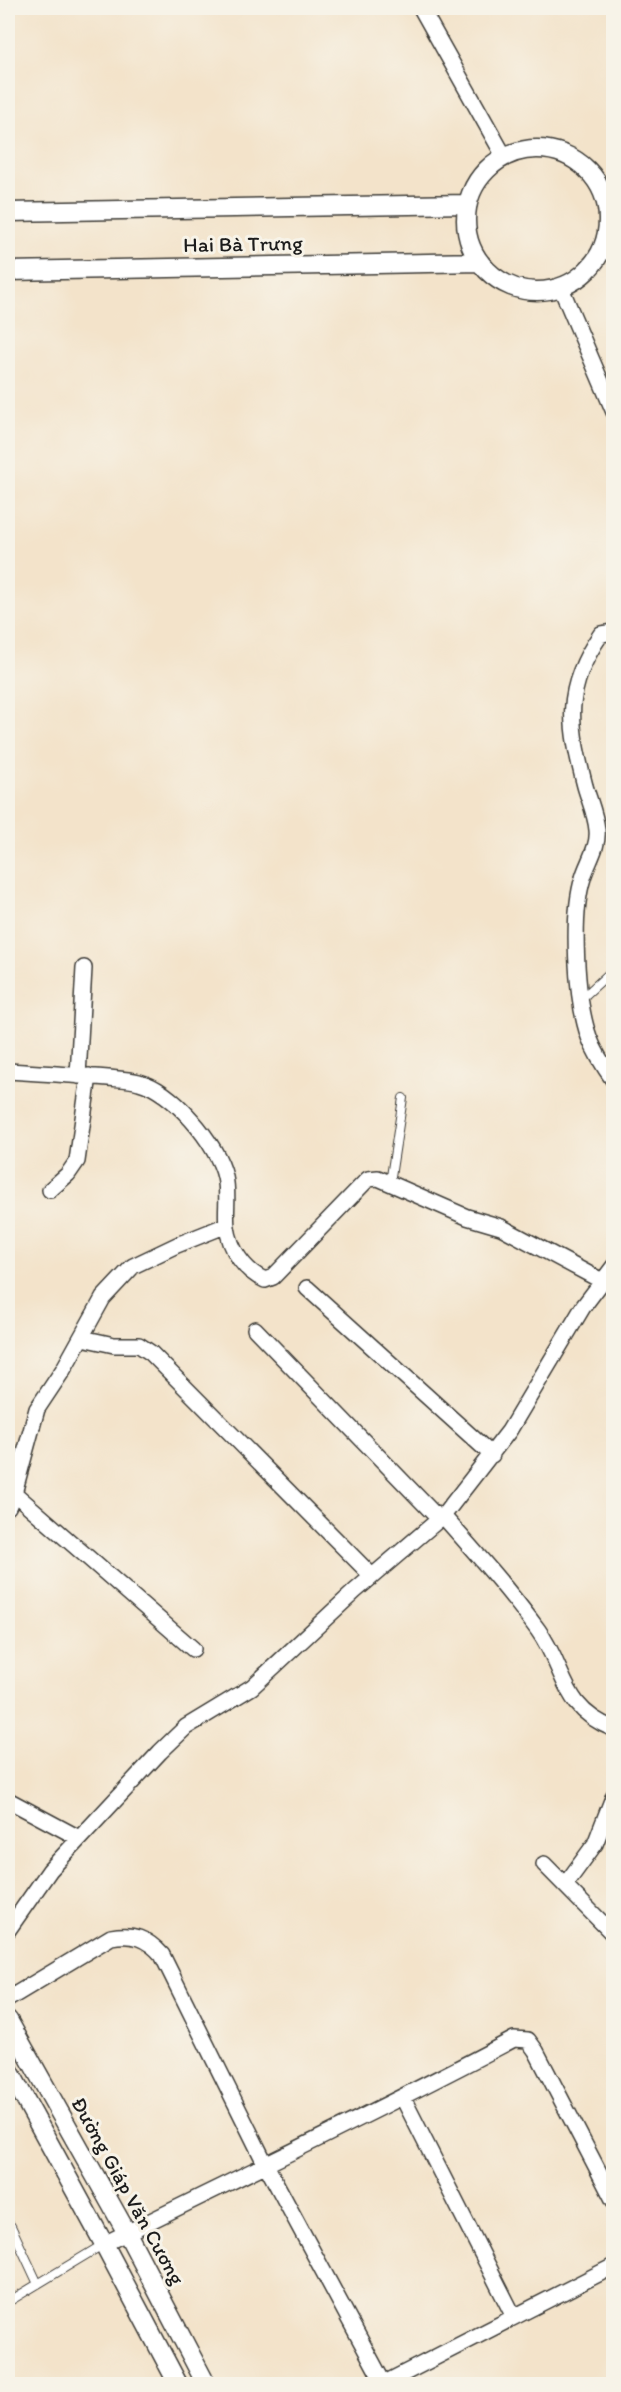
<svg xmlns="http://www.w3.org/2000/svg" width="621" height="2392" font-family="Itim,sans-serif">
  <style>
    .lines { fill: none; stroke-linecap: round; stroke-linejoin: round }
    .service-casing { stroke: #3c3a36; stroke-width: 10 }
    .minor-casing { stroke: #3c3a36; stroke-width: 18 }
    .tertiary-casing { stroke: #3c3a36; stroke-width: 21 }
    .service { stroke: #fff; stroke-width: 8 }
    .minor { stroke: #fff; stroke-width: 15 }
    .tertiary { stroke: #fff; stroke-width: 18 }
    .labels { text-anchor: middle; stroke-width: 6; stroke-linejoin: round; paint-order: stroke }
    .street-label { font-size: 21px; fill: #1c1c1c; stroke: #f7f3e8 }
  </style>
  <rect width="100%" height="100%" fill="#f7f3e8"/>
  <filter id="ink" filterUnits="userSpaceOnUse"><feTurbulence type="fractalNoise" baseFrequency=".0167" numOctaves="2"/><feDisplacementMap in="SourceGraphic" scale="12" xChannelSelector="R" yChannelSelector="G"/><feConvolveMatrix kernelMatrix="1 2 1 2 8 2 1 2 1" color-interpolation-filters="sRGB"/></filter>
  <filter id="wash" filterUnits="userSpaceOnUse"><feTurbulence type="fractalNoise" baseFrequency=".008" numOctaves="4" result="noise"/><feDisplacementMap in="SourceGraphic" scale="24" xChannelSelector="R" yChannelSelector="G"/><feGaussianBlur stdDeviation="1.35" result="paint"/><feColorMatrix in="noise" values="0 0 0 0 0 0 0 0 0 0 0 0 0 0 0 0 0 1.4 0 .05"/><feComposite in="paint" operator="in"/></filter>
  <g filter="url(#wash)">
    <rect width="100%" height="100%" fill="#f3e3ca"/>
  </g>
  <g filter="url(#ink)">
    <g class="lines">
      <g class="service-casing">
        <path id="service" d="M581 999 614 969
          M390 1183 403 1098
          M11 2226 38 2284
          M8 2302 104 2244"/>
      </g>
      <g class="minor-casing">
        <path id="minor" d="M421 8 504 156
          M561 288 614 412
          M614 632 601 634C563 689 569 724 585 786 589 800 596 816 597 830 599 847 587 863 583 878 571 916 576 1000 589 1037 595 1053 604 1067 614 1081
          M8 1071C41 1073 74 1075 108 1078 118 1079 129 1079 139 1082 172 1090 218 1144 225 1177 229 1194 225 1211 227 1227 230 1249 244 1271 265 1280L273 1277 368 1179 378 1178 467 1217 501 1227 602 1281
          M78 1076 84 968
          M50 1190 68 1174 77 1161 89 1076
          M307 1288 492 1455
          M255 1329 439 1519
          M82 1338 114 1345H139L151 1353 372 1576
          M14 1493 193 1649
          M8 1507 14 1493 37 1409 63 1370 103 1298 133 1266 177 1245 227 1225
          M443 1516C476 1553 509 1590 538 1630 567 1670 560 1708 614 1729
          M8 1800 79 1838
          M544 1864 614 1935
          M565 1885 595 1844 614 1795
          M8 1930 50 1870 160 1752 186 1727 252 1687 355 1591 443 1516 509 1431 583 1307 614 1266
          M8 1999 111 1937C133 1933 147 1938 162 1955L265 2163 384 2384
          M403 2098 514 2317
          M104 2244C241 2176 379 2111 514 2039L528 2040 536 2051 614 2201
          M383 2384 614 2266"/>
      </g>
      <g class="tertiary-casing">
        <path id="tertiary" d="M466 220a71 71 0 1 1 142 0a71 71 0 1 1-142 0Z
          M8 212 468 204
          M8 271 480 262
          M8 2020 127 2233 206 2384
          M8 2068 104 2244 178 2384"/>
      </g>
      <use href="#service" class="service"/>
      <use href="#minor" class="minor"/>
      <use href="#tertiary" class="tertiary"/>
    </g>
  </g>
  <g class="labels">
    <g class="street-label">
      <text transform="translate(243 244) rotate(-1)" y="7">Hai Bà Trưng</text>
      <text transform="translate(128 2191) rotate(61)" y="7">Đường Giáp Văn Cương</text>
    </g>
  </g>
  <rect width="621" height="2392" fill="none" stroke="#f7f3e8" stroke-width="30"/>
</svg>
